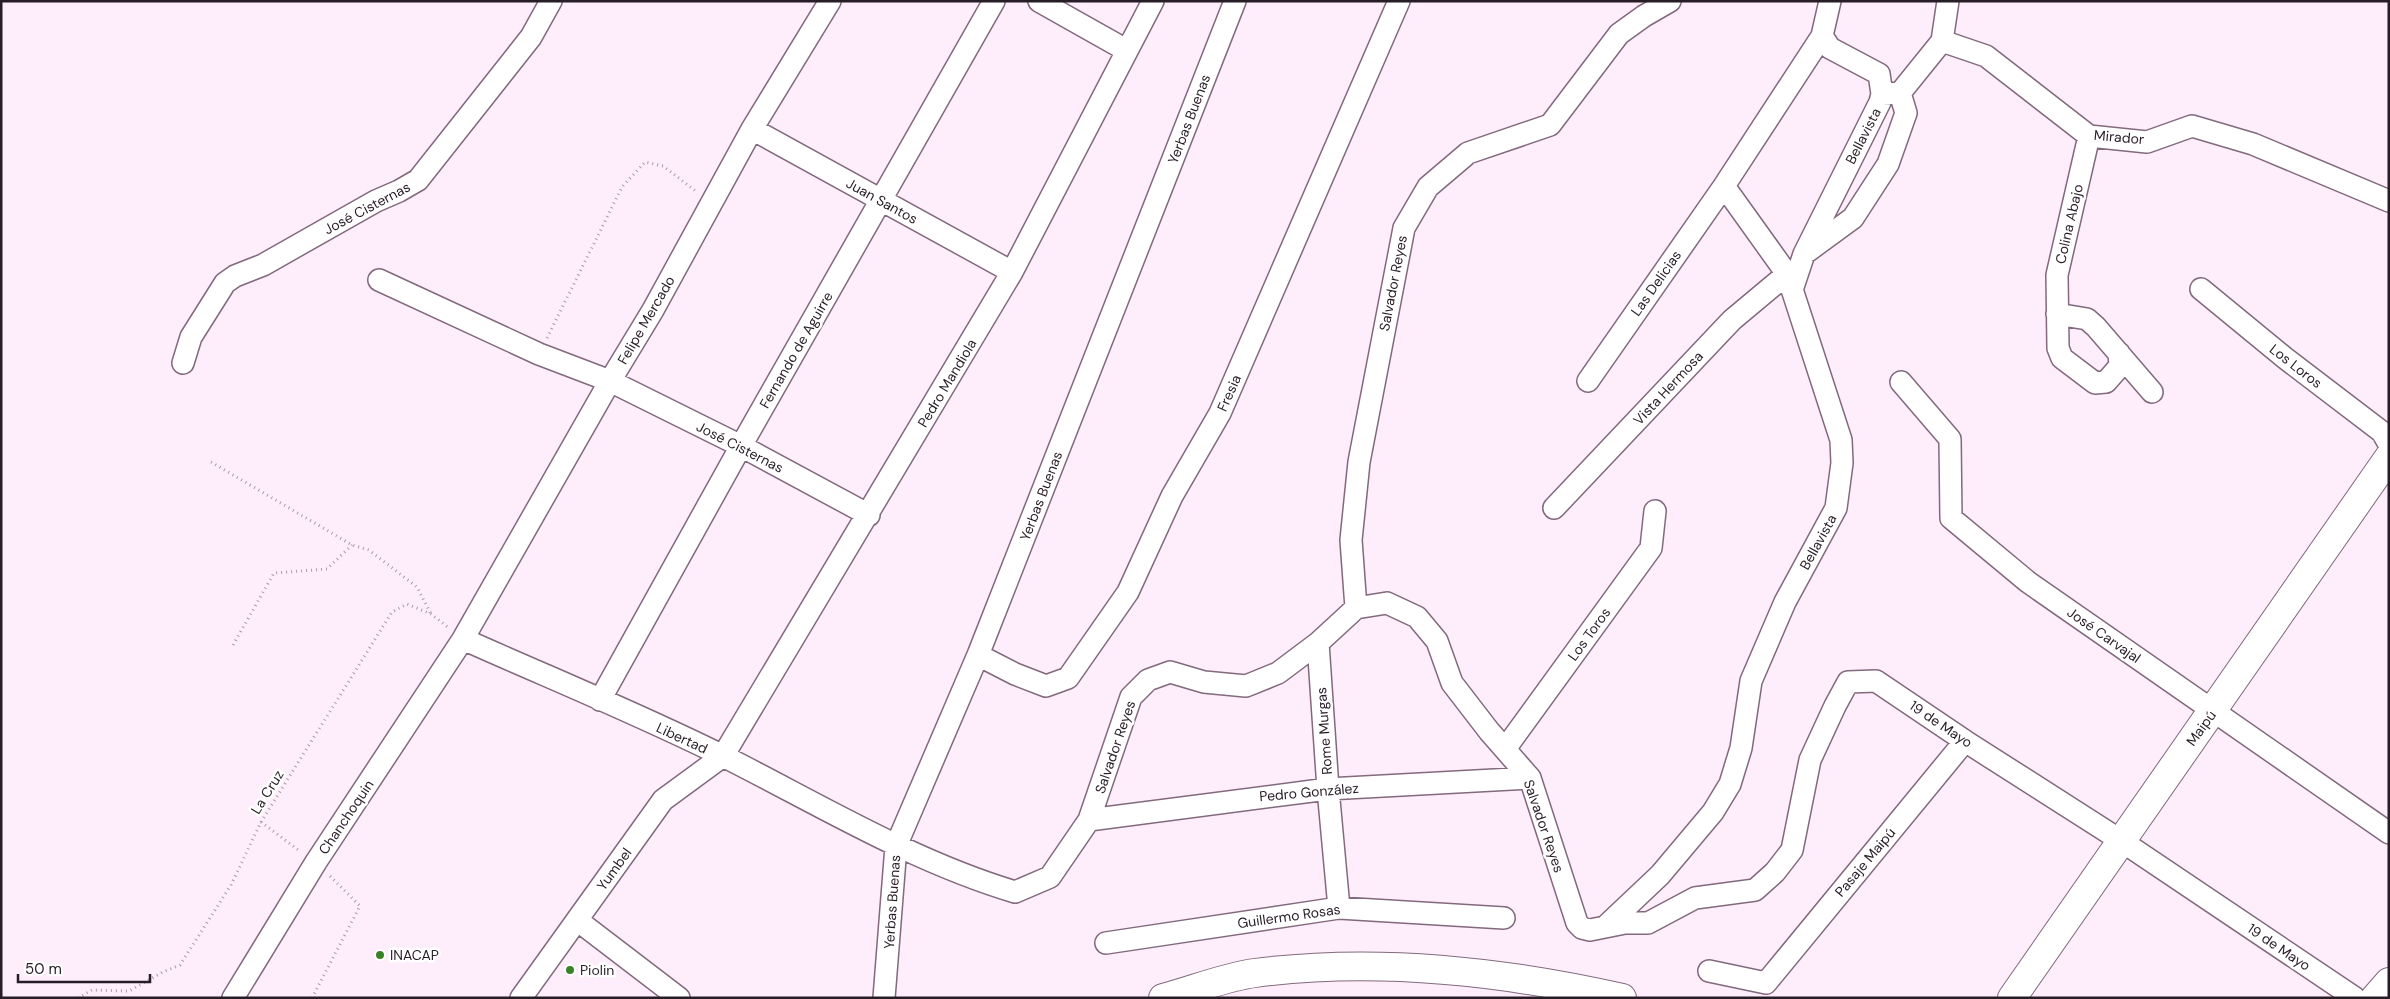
<svg xmlns="http://www.w3.org/2000/svg" width="2390" height="999" font-family="'DM Sans',sans-serif">
  <style>
    .lines { fill: none; stroke-linecap: round; stroke-linejoin: round }
    .minor-casing { stroke: #82697d; stroke-width: 24 }
    .major-casing { stroke: #82697d; stroke-width: 30 }
    .path { stroke: #aa9ca8; stroke-width: 3; stroke-dasharray: 1 4; stroke-linecap: butt }
    .minor { stroke: #fff; stroke-width: 21 }
    .major { stroke: #fff; stroke-width: 28 }
    .poi-dot { fill: #3a8228; stroke: #fff; stroke-width: 2 }
    .labels { text-anchor: middle; stroke-width: 5; stroke-linejoin: round; paint-order: stroke }
    .street-label { font-size: 14px; fill: #271d26; stroke: #fff }
    .poi-label { font-size: 14px; fill: #271d26; stroke: #fff; text-anchor: start }
  </style>
  <rect width="100%" height="100%" fill="#feedfb"/>
  <g class="lines">
    <g class="minor-casing">
      <path id="minor" d="M1039 1 1126 50
        M1942 41 1948 1
        M1882 94 1900 93 1942 41 1986 56 2089 136 2147 142 2192 126 2253 144 2389 201
        M752 129 1012 272
        M2089 136 2057 275 2058 348 2062 358 2095 383 2106 382 2120 366 2119 353
        M1808 251 1853 218 1888 164 1906 113 1900 93
        M379 280 539 354 610 381 741 446 869 515
        M2201 289 2285 358 2382 432 2389 444
        M1792 290 1804 254 1880 102 1882 94 1879 74 1830 48 1822 36
        M2057 314 2087 319 2096 327 2152 392
        M183 363 191 337 225 283 235 276 263 265 376 201 399 191 418 180 531 37 551 1
        M1588 381 1724 186
        M1901 382 1950 439 1951 518 2028 582 2389 833
        M1554 508 1732 320 1787 274
        M1356 608 1351 540 1359 462 1404 228 1428 187 1468 153 1550 125 1619 34 1644 16 1670 1
        M463 639C550 678 639 714 725 757 820 805 912 861 1015 892L1050 877 1089 820 1131 697 1148 680 1170 672 1204 682 1246 686 1278 673 1318 643 1356 608 1387 603 1417 617 1437 641 1452 683 1489 731 1530 778 1577 923 1582 928 1590 930 1625 923H1648L1695 898 1755 890 1775 872 1792 850 1810 760 1835 706 1848 682 1876 681 1965 741 2120 840 2355 998
        M1318 643 1328 789 1339 908
        M978 655 1015 674 1046 686 1068 678 1128 592 1172 496 1220 413 1399 1
        M600 700 741 446 994 1
        M1505 749 1651 548 1655 511
        M1089 820 1328 789 1530 778
        M577 920 679 998
        M1605 927 1660 875 1713 812 1730 784 1741 748 1751 681 1785 602 1836 508 1842 463 1841 440 1787 274 1724 186 1822 36 1830 1
        M1106 943 1339 908 1504 918
        M1709 971 1766 983 1965 741
        M233 998 316 862 463 639 610 381 653 310 752 129 830 1
        M521 998 663 800 723 756 1012 272 1153 1
        M884 998 896 846 978 655 1235 1"/>
    </g>
    <g class="major-casing">
      <path id="major" d="M1163 998C1193 990 1225 977 1255 973 1378 957 1502 971 1622 998
        M2012 998 2389 457
        M2375 998 2389 982"/>
    </g>
    <path class="path" d="M547 338 622 187 645 162 663 166 697 192
      M211 462 352 545 369 550 417 587 431 614
      M233 645 274 573 327 569 352 545
      M261 822 301 852
      M78 998 92 990 129 991 163 972 180 965 231 885 261 822 392 612 407 604 431 614 449 628
      M312 998 360 906 329 875"/>
    <use href="#minor" class="minor"/>
    <use href="#major" class="major"/>
  </g>
  <g class="poi-dot">
    <circle cx="380" cy="955" r="5"/>
    <circle cx="570" cy="970" r="5"/>
  </g>
  <g class="labels">
    <g class="street-label">
      <text transform="translate(1189 119) rotate(-69)" y="5">Yerbas Buenas</text>
      <text transform="translate(1863 136) rotate(-63)" y="5">Bellavista</text>
      <text transform="translate(2119 137) rotate(5)" y="5">Mirador</text>
      <text transform="translate(882 201) rotate(29)" y="5">Juan Santos</text>
      <text transform="translate(367 208) rotate(-28)" y="5">José Cisternas</text>
      <text transform="translate(2069 224) rotate(-77)" y="5">Colina Abajo</text>
      <text transform="translate(1393 283) rotate(-79)" y="5">Salvador Reyes</text>
      <text transform="translate(1656 283) rotate(-55)" y="5">Las Delicias</text>
      <text transform="translate(646 320) rotate(-60)" y="5">Felipe Mercado</text>
      <text transform="translate(796 350) rotate(-60)" y="5">Fernando de Aguirre</text>
      <text transform="translate(2296 366) rotate(38)" y="5">Los Loros</text>
      <text transform="translate(947 383) rotate(-59)" y="5">Pedro Mandiola</text>
      <text transform="translate(1668 388) rotate(-47)" y="5">Vista Hermosa</text>
      <text transform="translate(1229 393) rotate(-66)" y="5">Fresia</text>
      <text transform="translate(740 447) rotate(27)" y="5">José Cisternas</text>
      <text transform="translate(1041 496) rotate(-69)" y="5">Yerbas Buenas</text>
      <text transform="translate(1818 542) rotate(-61)" y="5">Bellavista</text>
      <text transform="translate(1589 634) rotate(-54)" y="5">Los Toros</text>
      <text transform="translate(2104 635) rotate(35)" y="5">José Carvajal</text>
      <text transform="translate(1941 724) rotate(34)" y="5">19 de Mayo</text>
      <text transform="translate(2201 728) rotate(-54)" y="5">Maipú</text>
      <text transform="translate(1324 731) rotate(-94)" y="5">Rome Murgas</text>
      <text transform="translate(682 738) rotate(25)" y="5">Libertad</text>
      <text transform="translate(1115 747) rotate(-71)" y="5">Salvador Reyes</text>
      <text transform="translate(267 792) rotate(-58)" y="5">La Cruz</text>
      <text transform="translate(1309 792) rotate(-5)" y="5">Pedro González</text>
      <text transform="translate(346 817) rotate(-56)" y="5">Chanchoquin</text>
      <text transform="translate(1544 826) rotate(71)" y="5">Salvador Reyes</text>
      <text transform="translate(1865 862) rotate(-50)" y="5">Pasaje Maipú</text>
      <text transform="translate(614 869) rotate(-54)" y="5">Yumbel</text>
      <text transform="translate(892 902) rotate(-86)" y="5">Yerbas Buenas</text>
      <text transform="translate(1289 916) rotate(-8)" y="5">Guillermo Rosas</text>
      <text transform="translate(2279 947) rotate(34)" y="5">19 de Mayo</text>
    </g>
    <g class="poi-label">
      <text x="390" y="960">INACAP</text>
      <text x="580" y="975">Piolin</text>
    </g>
  </g>
  <rect width="2390" height="999" fill="none" stroke="#271d26" stroke-width="5"/>
  <path d="M18 974v8h132v-8" fill="none" stroke="#271d26" stroke-width="2.5"/>
  <text x="25" y="974" font-size="15" fill="#271d26" stroke="#ffffff" stroke-width="4" paint-order="stroke">50 m</text>
</svg>
